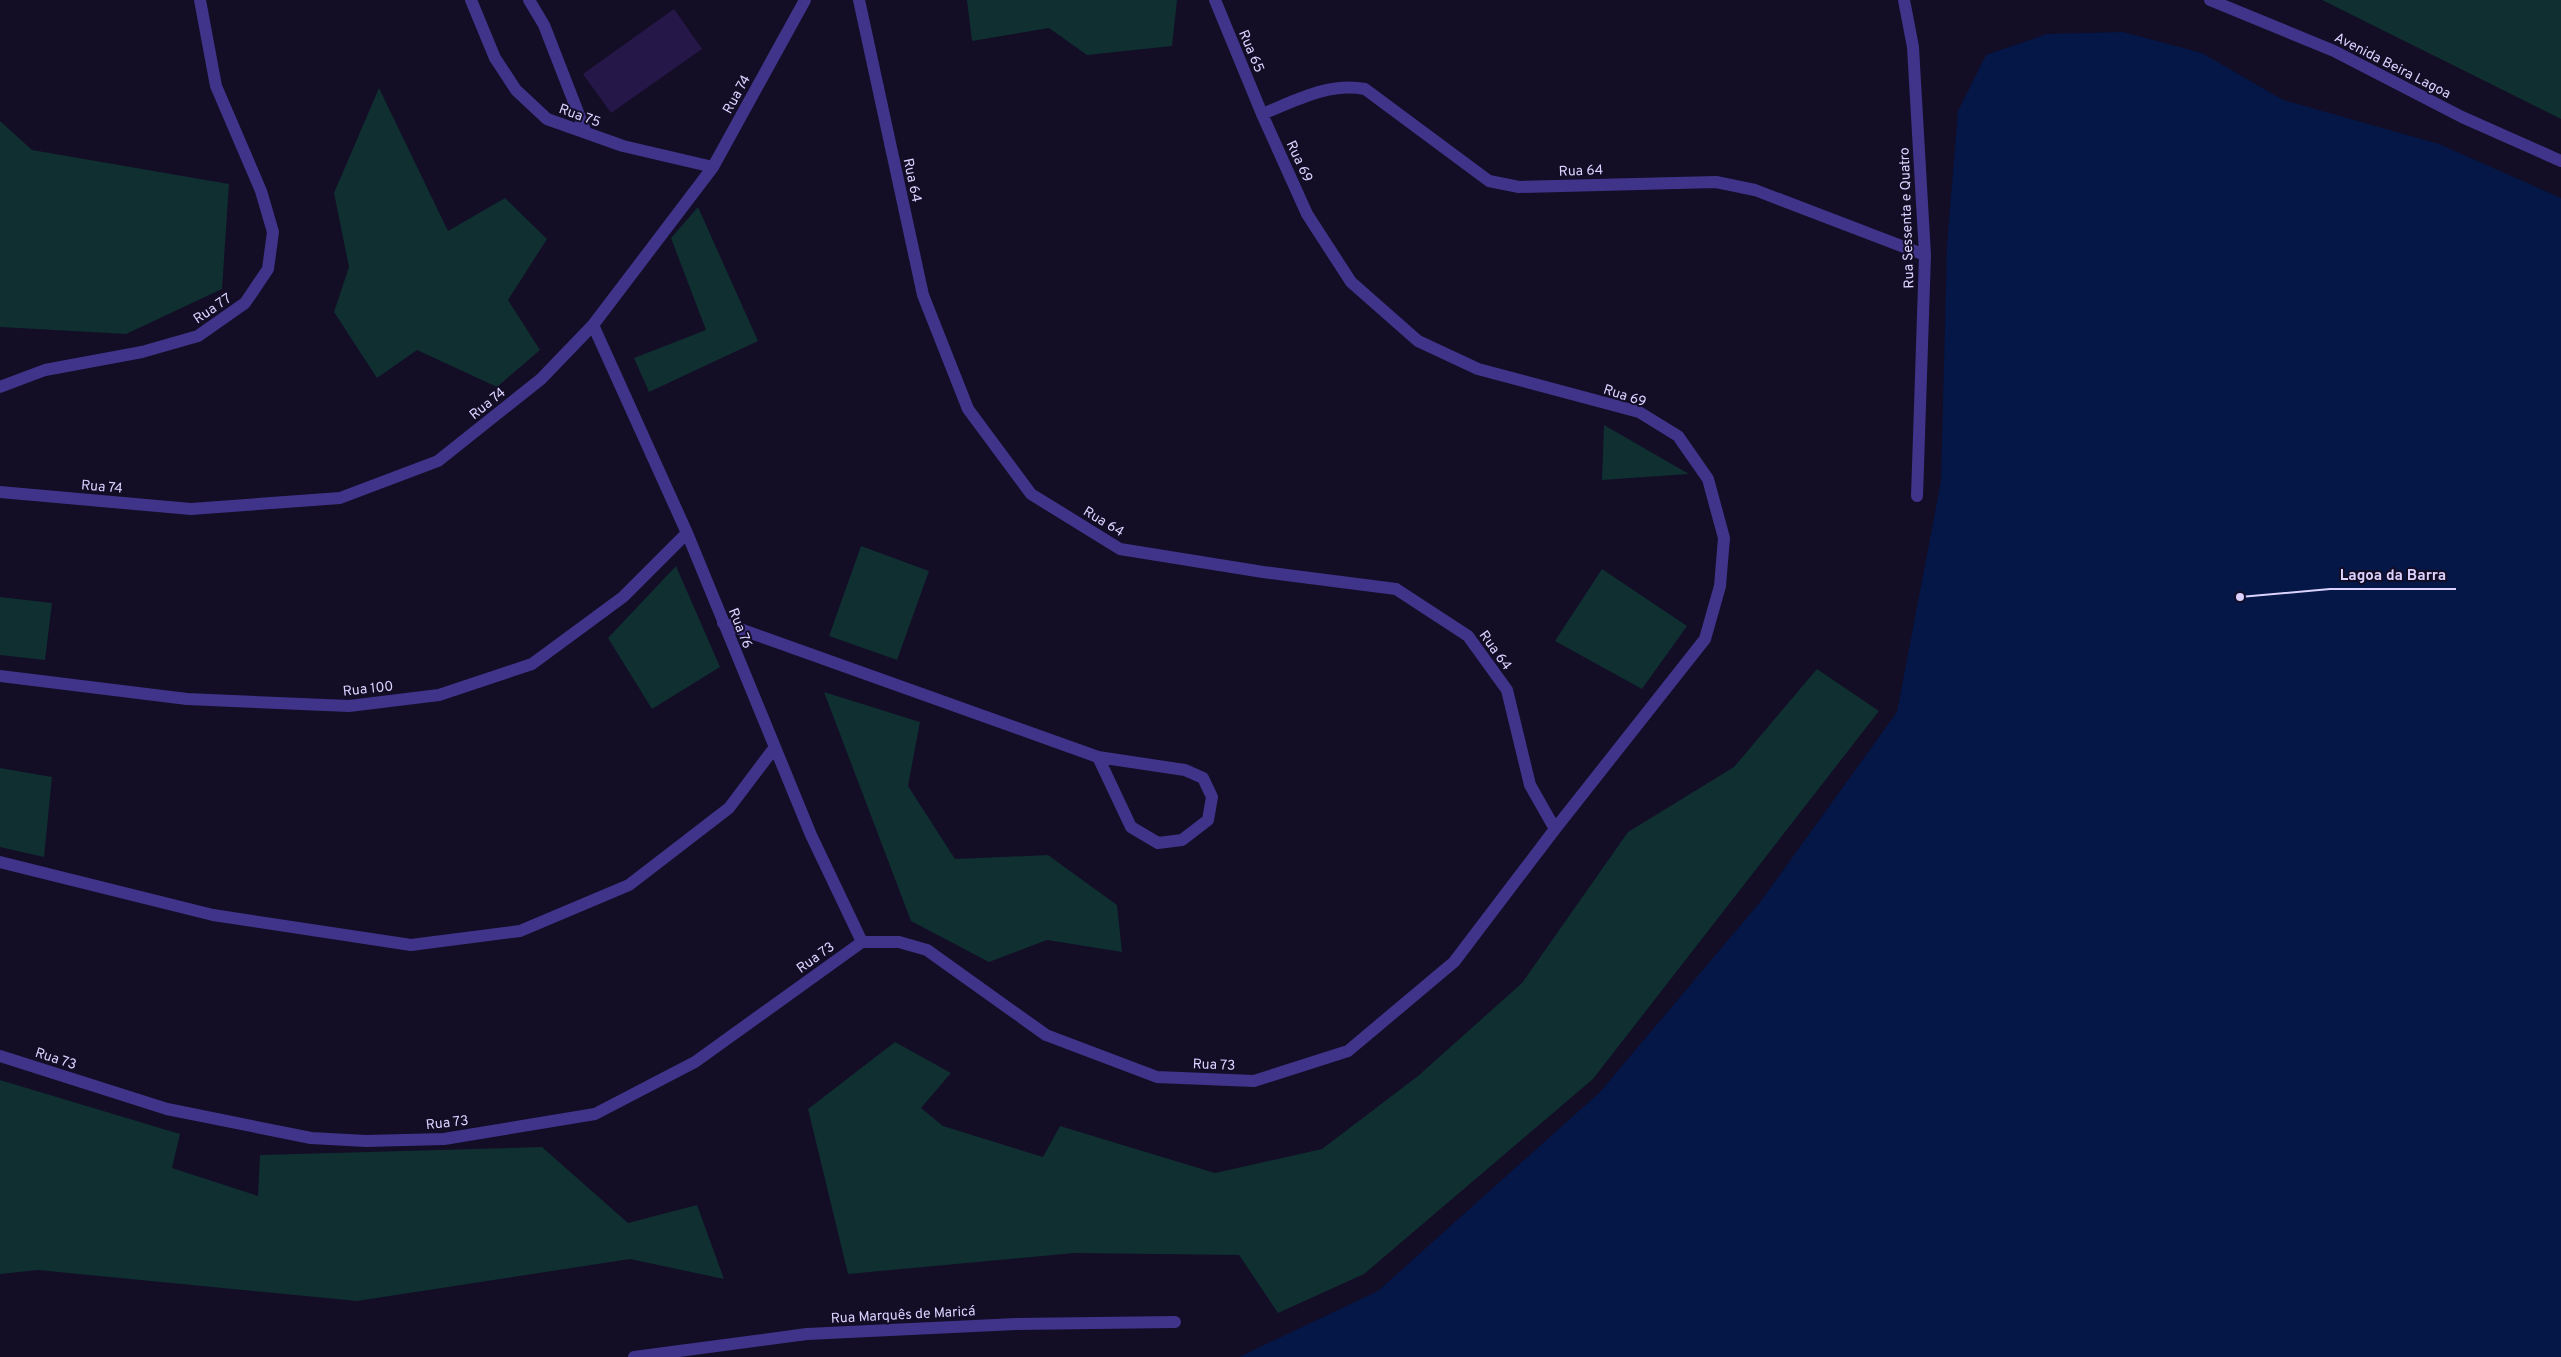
<svg xmlns="http://www.w3.org/2000/svg" width="2561" height="1357" font-family="Overpass,sans-serif">
  <style>
    .green { fill: #0f2f31 }
    .water { fill: #051746 }
    .building { fill: #261749 }
    .lines { fill: none; stroke-linecap: round; stroke-linejoin: round }
    .minor { stroke: #3f3489; stroke-width: 12 }
    .labels { text-anchor: middle; stroke-width: 4; stroke-linejoin: round; paint-order: stroke }
    .street-label { font-size: 14px; fill: #dbd2ff; stroke: #130d26 }
    .leader { fill: none; stroke: #dbd2ff; stroke-width: 2 }
    .callout-dot { fill: #dbd2ff; stroke: #130d26; stroke-width: 2 }
    .callout-label { font-size: 15px; text-anchor: middle; font-weight: bold; fill: #dbd2ff; stroke: #130d26; stroke-width: 4; stroke-linejoin: round; paint-order: stroke }
  </style>
  <rect width="100%" height="100%" fill="#130d26"/>
  <path class="green" d="M967 0H1177L1172 46 1087 55 1049 28 972 41Z
    M2322 0H2561V119Z
    M379 88 448 231 505 198 547 239 508 300 540 350 497 387 417 350 377 378 334 312 349 267 334 193Z
    M0 121 32 150 229 184 222 289 126 334 0 327Z
    M698 207 758 341 649 392 634 358 706 330 671 238Z
    M1604 425 1689 474 1602 480Z
    M861 546 929 571 897 660 829 636Z
    M676 566 720 667 652 709 608 638Z
    M1602 569 1687 626 1642 689 1555 641Z
    M0 597 52 603 45 660 0 655Z
    M1817 669 1879 711 1593 1079 1364 1274 1278 1313 1239 1255 1074 1253 848 1274 808 1109 895 1042 951 1073 921 1108 943 1126 1043 1157 1060 1126 1215 1173 1322 1149 1418 1076 1522 983 1628 832 1734 767Z
    M824 692 920 722 908 786 955 859 1048 855 1117 905 1122 952 1047 940 989 962 911 921Z
    M0 768 52 777 44 857 0 847Z
    M0 1080 180 1134 172 1168 258 1196 260 1155 542 1147 628 1223 697 1205 724 1279 630 1259 357 1301 38 1270 0 1274Z"/>
  <path class="water" d="M2123 32 2202 53 2283 100 2439 144 2561 198V1357H1239L1378 1291 1600 1092 1761 901 1897 712 1941 481 1947 246 1958 111 1986 55 2047 34Z"/>
  <path class="building" d="M674 9 702 49 611 113 583 74Z"/>
  <g class="lines">
    <path class="minor" d="M471 0 495 58 516 90 547 119 623 146 713 167
      M529 0 544 25 586 133
      M859 0 923 295 968 409 1031 494 1120 549 1263 572 1396 589 1468 636 1507 690 1530 785 1555 829
      M1904 0 1913 47 1925 255 1917 496
      M2210 0 2334 51 2462 117 2561 161
      M1262 114C1295 101 1329 82 1365 89L1489 181 1519 187 1716 182 1755 190 1925 255
      M593 325 687 533 811 835 862 942
      M0 387 45 370 142 352 198 336 245 303 268 269 273 232 261 191 216 86 200 0
      M0 492 191 509 340 498 438 461 541 379 593 325 713 167 805 0
      M723 623 1098 757 1185 770 1203 778 1212 797 1208 820 1182 840 1158 843 1131 827 1098 757
      M0 676 187 699 349 706 439 695 532 664 623 597 687 533
      M0 862 213 915 411 945 520 931 629 885 729 808 775 747
      M0 1056 167 1109 311 1138 366 1141 444 1139 595 1114 695 1062 862 942H899L927 950 1046 1035 1157 1077 1254 1081 1348 1051 1454 962 1555 829 1705 639 1720 586 1724 538 1708 479 1678 436 1639 412 1478 369 1418 341 1351 282 1307 214 1262 114 1215 0
      M634 1357 807 1334 1016 1324 1175 1322"/>
  </g>
  <g class="labels">
    <g class="street-label">
      <text transform="translate(1252 51) rotate(67)" y="5">Rua 65</text>
      <text transform="translate(2393 65) rotate(27)" y="5">Avenida Beira Lagoa</text>
      <text transform="translate(736 94) rotate(-61)" y="5">Rua 74</text>
      <text transform="translate(580 115) rotate(20)" y="5">Rua 75</text>
      <text transform="translate(1300 161) rotate(65)" y="5">Rua 69</text>
      <text transform="translate(1581 170) rotate(-2)" y="5">Rua 64</text>
      <text transform="translate(913 180) rotate(78)" y="5">Rua 64</text>
      <text transform="translate(1906 218) rotate(-92)" y="5">Rua Sessenta e Quatro</text>
      <text transform="translate(212 308) rotate(-34)" y="5">Rua 77</text>
      <text transform="translate(1625 395) rotate(18)" y="5">Rua 69</text>
      <text transform="translate(487 403) rotate(-39)" y="5">Rua 74</text>
      <text transform="translate(102 486) rotate(5)" y="5">Rua 74</text>
      <text transform="translate(1104 521) rotate(31)" y="5">Rua 64</text>
      <text transform="translate(741 628) rotate(68)" y="5">Rua 76</text>
      <text transform="translate(1496 650) rotate(54)" y="5">Rua 64</text>
      <text transform="translate(368 688) rotate(-6)" y="5">Rua 100</text>
      <text transform="translate(815 957) rotate(-36)" y="5">Rua 73</text>
      <text transform="translate(56 1058) rotate(18)" y="5">Rua 73</text>
      <text transform="translate(1214 1064) rotate(2)" y="5">Rua 73</text>
      <text transform="translate(447 1122) rotate(-6)" y="5">Rua 73</text>
      <text transform="translate(903 1314) rotate(-3)" y="5">Rua Marquês de Maricá</text>
    </g>
  </g>
  <path class="leader" d="M2240 597L2330 589H2456"/>
  <circle class="callout-dot" cx="2240" cy="597" r="5"/>
  <g class="callout-label">
    <text x="2393" y="580">Lagoa da Barra</text>
  </g>
</svg>
